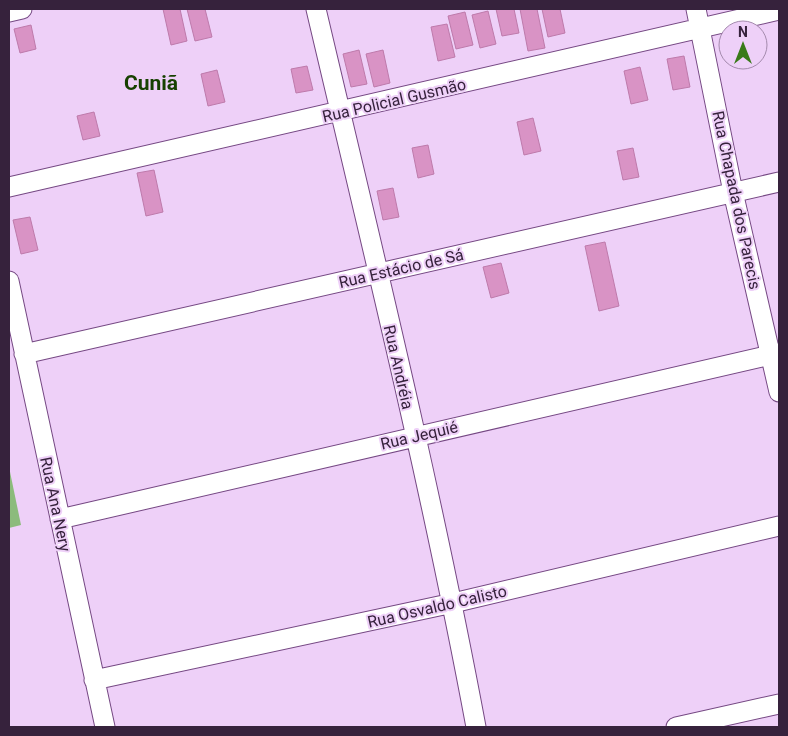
<svg xmlns="http://www.w3.org/2000/svg" width="788" height="736" font-family="Roboto,sans-serif">
  <style>
    .green { fill: #8cbb7c }
    .building { fill: #d993c5; stroke: #be7aab }
    .lines { fill: none; stroke-linecap: round; stroke-linejoin: round }
    .minor-casing { stroke: #754883; stroke-width: 21 }
    .minor { stroke: #fff; stroke-width: 19 }
    .labels { text-anchor: middle; stroke-width: 4; stroke-linejoin: round; paint-order: stroke }
    .street-label { font-size: 16px; fill: #36223c; stroke: #eed0f8 }
    .district-label { font-size: 21px; font-weight: bold; fill: #174001; stroke: #eed0f8 }
  </style>
  <rect width="100%" height="100%" fill="#eed0f8"/>
  <path class="green" d="M9 467 21 525 9 528Z"/>
  <path class="building" d="M163 9H180L187 41 171 45Z
    M187 9H205L212 37 195 41Z
    M496 9H514L519 33 502 36Z
    M520 9H537L545 48 528 51Z
    M542 9H560L565 33 548 37Z
    M488 11 496 44 480 48 472 15Z
    M465 12 473 45 456 49 448 16Z
    M447 24 455 57 438 61 431 27Z
    M31 25 36 49 20 53 14 29Z
    M359 50 367 84 351 87 343 54Z
    M383 50 390 83 374 87 366 54Z
    M684 56 690 87 673 90 667 59Z
    M307 66 313 90 296 93 291 69Z
    M640 67 648 100 631 104 624 71Z
    M217 70 225 102 208 106 201 74Z
    M94 112 100 136 83 140 77 116Z
    M533 118 541 151 524 155 517 122Z
    M428 145 434 174 418 178 412 148Z
    M633 148 639 177 623 180 617 151Z
    M154 170 163 212 146 216 137 173Z
    M393 188 399 217 383 220 377 191Z
    M30 217 38 250 21 254 13 220Z
    M605 242 619 306 599 311 585 246Z
    M501 263 509 293 491 298 483 267Z"/>
  <g class="lines">
    <g class="minor-casing">
      <path id="minor" d="M316 9C372 247 431 486 476 727
        M696 9 733 192 779 392
        M9 12 22 9
        M9 187 779 10
        M9 281 105 727
        M24 354 779 182
        M60 519 779 353
        M94 680 453 603 779 526
        M676 727 779 704"/>
    </g>
    <use href="#minor" class="minor"/>
  </g>
  <g class="labels">
    <g class="street-label">
      <text transform="translate(394 100) rotate(-13)" y="6">Rua Policial Gusmão</text>
      <text transform="translate(737 200) rotate(78)" y="6">Rua Chapada dos Parecis</text>
      <text transform="translate(401 268) rotate(-13)" y="6">Rua Estácio de Sá</text>
      <text transform="translate(399 367) rotate(77)" y="6">Rua Andréia</text>
      <text transform="translate(419 435) rotate(-13)" y="6">Rua Jequié</text>
      <text transform="translate(56 504) rotate(78)" y="6">Rua Ana Nery</text>
      <text transform="translate(437 606) rotate(-13)" y="6">Rua Osvaldo Calisto</text>
    </g>
    <g class="district-label">
      <text x="151" y="90">Cuniã</text>
    </g>
  </g>
  <rect width="788" height="736" fill="none" stroke="#36223c" stroke-width="20"/>
  <g transform="translate(743 45)"><circle r="24" fill="#eed0f8" stroke="#a48aad"/>
  <path d="M0-4L9 19L0 12L-9 19Z" fill="#397a19"/>
  <text y="-8" font-size="14" font-weight="bold" text-anchor="middle" fill="#36223c">N</text>
  </g>
</svg>
